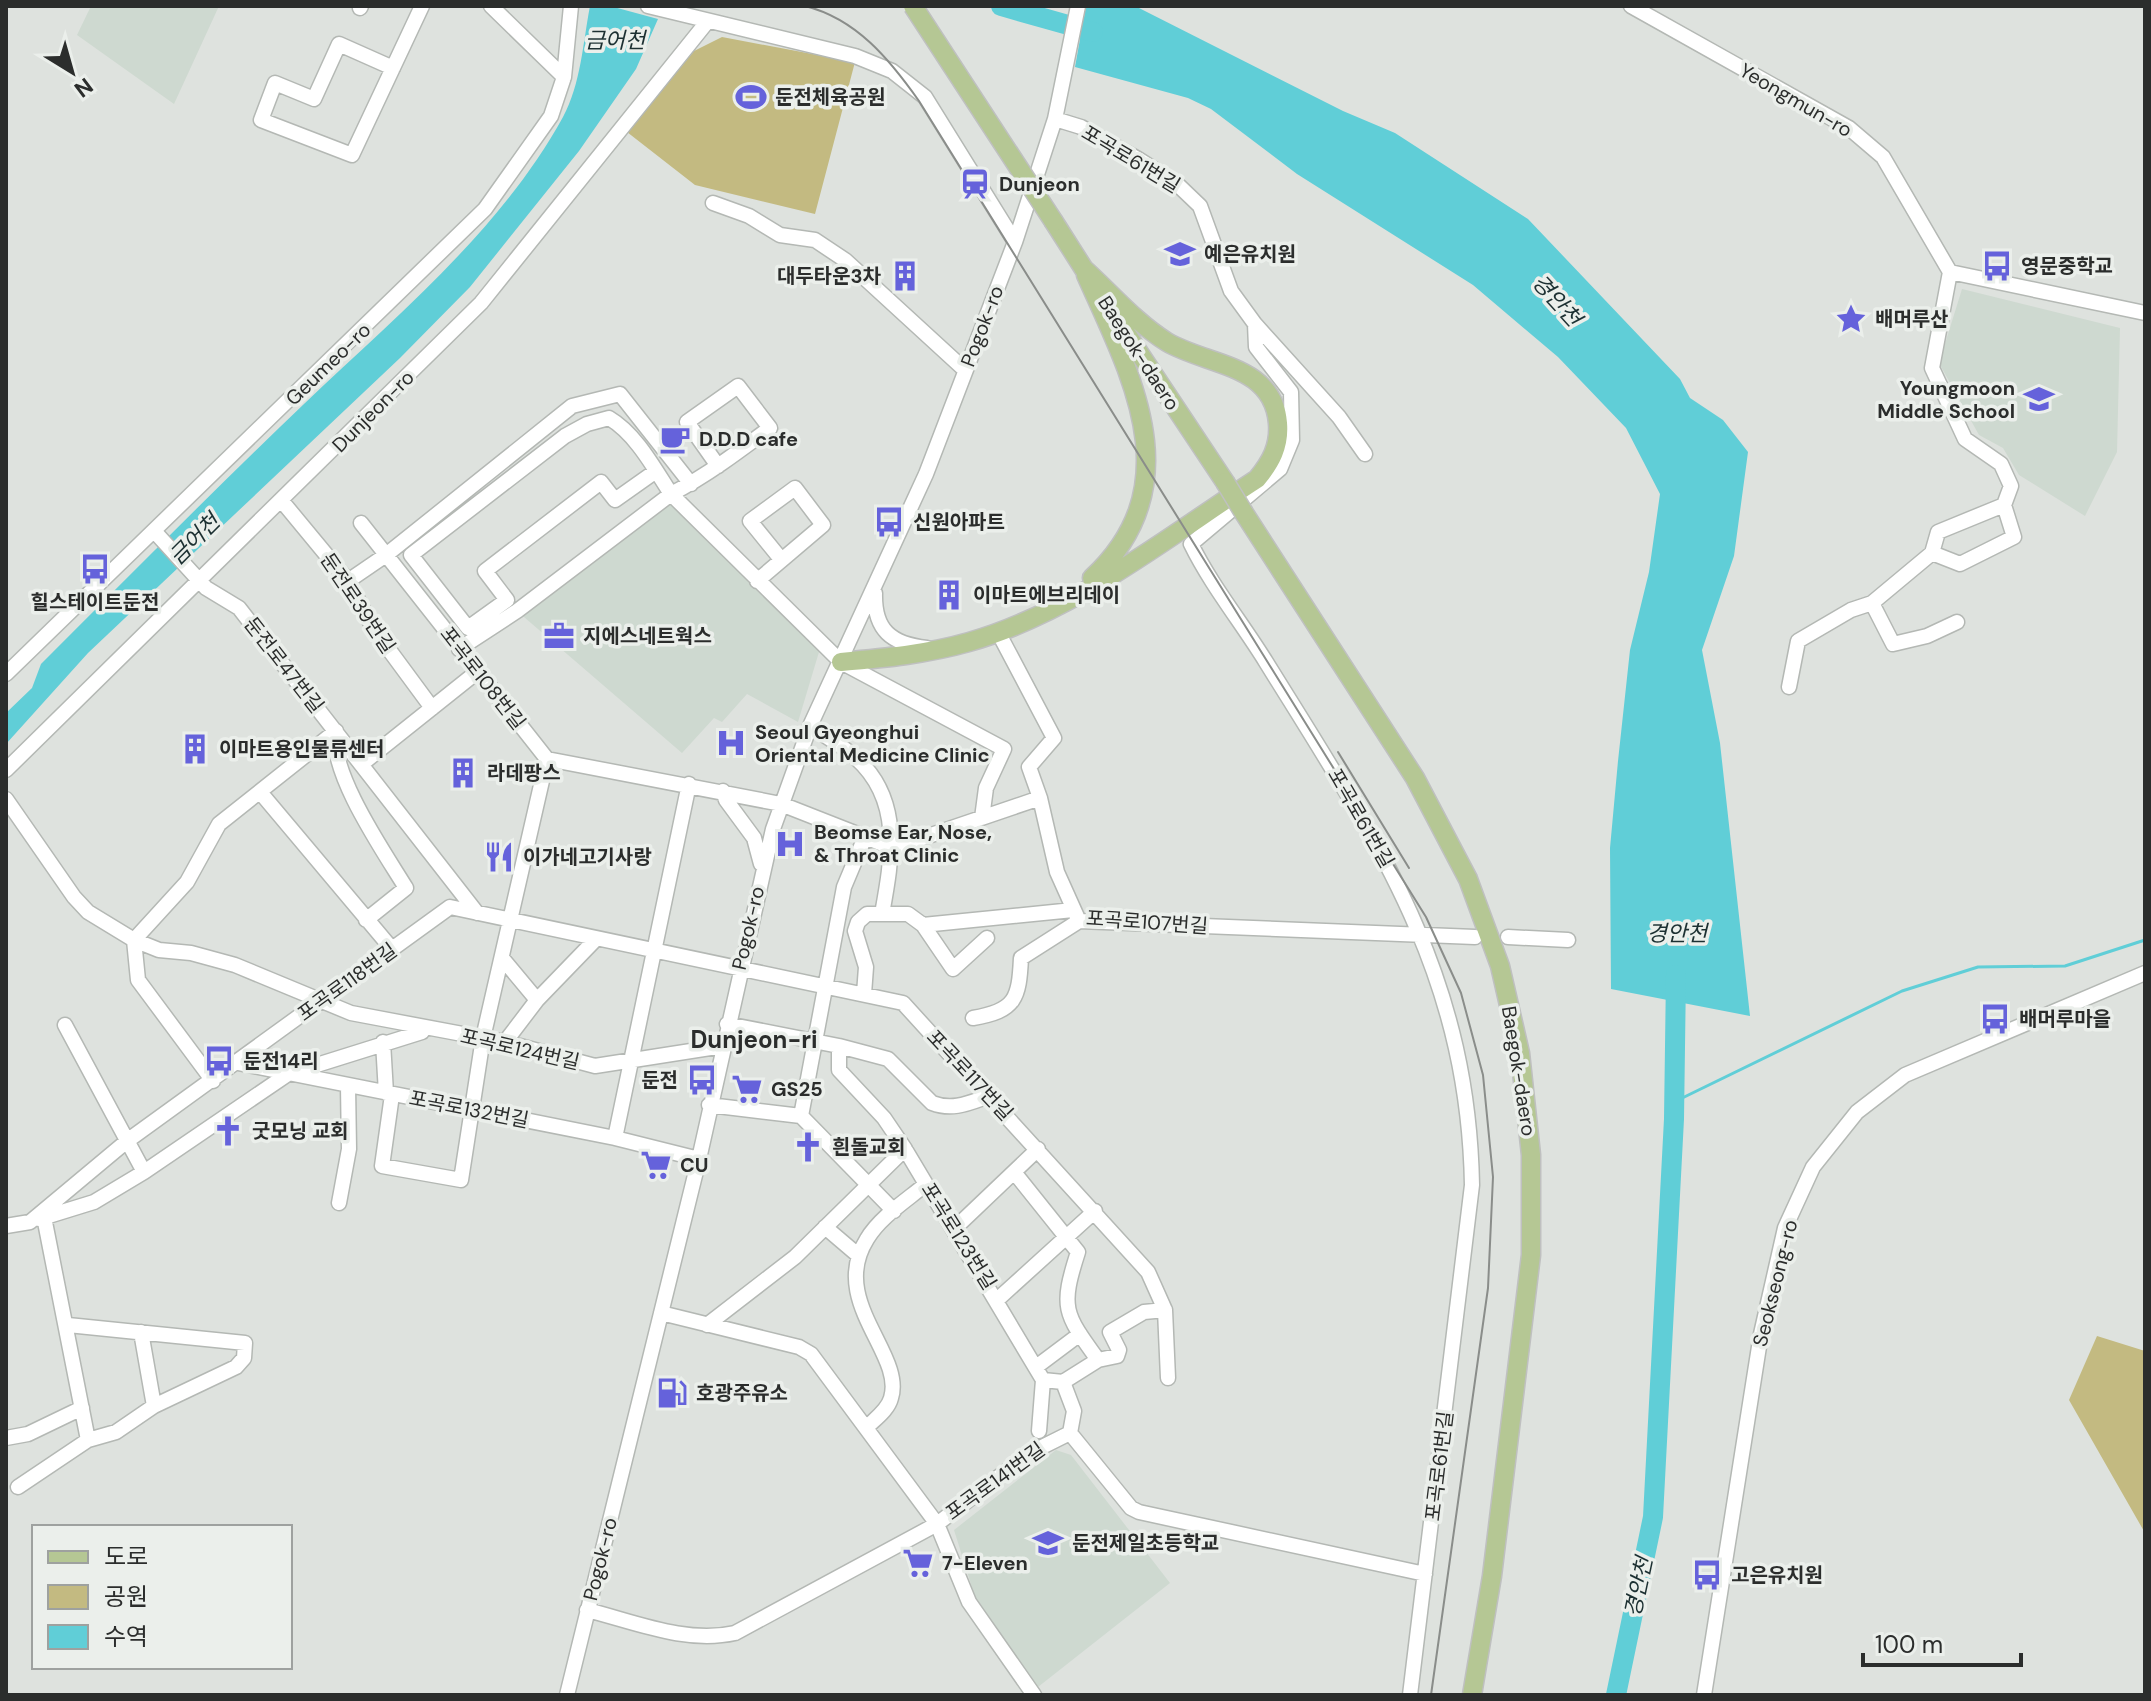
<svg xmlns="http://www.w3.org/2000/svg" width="2151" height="1701" font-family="'DM Sans','Noto Sans KR',sans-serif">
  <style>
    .built { fill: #ced9d0 }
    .green { fill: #c3ba81 }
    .water { fill: #60ced7 }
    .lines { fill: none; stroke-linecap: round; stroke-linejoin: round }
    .stream { stroke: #60ced7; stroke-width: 3 }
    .river { stroke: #60ced7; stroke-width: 20 }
    .minor-casing { stroke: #b4b8b4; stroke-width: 17 }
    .major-casing { stroke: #bfc0c0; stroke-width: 21 }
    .minor { stroke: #fff; stroke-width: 14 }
    .major { stroke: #b5c794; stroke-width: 18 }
    .tram { stroke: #8a8d8a; stroke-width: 2 }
    .major-bridge-casing { stroke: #bfc0c0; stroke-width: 21; stroke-linecap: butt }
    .major-bridge { stroke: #b5c794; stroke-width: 18 }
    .labels { text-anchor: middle; stroke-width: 7; stroke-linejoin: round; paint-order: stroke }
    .poi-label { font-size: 20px; font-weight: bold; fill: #2b2d2c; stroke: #ebefeb; text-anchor: start }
    .street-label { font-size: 20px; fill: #2b2d2c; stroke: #ebefeb }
    .water-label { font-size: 22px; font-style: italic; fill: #1c3032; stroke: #ebefeb }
    .quarter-label { font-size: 24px; font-weight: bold; fill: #2b2d2c; stroke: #ebefeb }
  </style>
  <rect width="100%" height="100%" fill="#dee2de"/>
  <path class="built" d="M91 6H219L174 104 77 35Z
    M1962 289 2120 328 2117 452 2085 516 2019 475 2003 448 1979 435 1939 363Z
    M671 494 822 642 798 722 747 694 722 722 714 718 682 753 517 611Z
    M1056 1450 1071 1455 1170 1583 1038 1687 975 1597 954 1530Z"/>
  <path class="green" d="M722 37 855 62 815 214 695 185 627 132 694 51Z
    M2097 1336 2145 1351V1533L2069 1400Z"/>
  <path class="water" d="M590 6H610L658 19 636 69 579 151 470 287 400 358 88 653 6 744V713L32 688 41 664C128 577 215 489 304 404 395 317 501 230 563 117 581 84 583 42 590 6Z
    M1086 6 1137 7 1343 111 1395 133 1528 219 1680 379 1690 398 1723 420 1748 452 1734 556 1702 650 1720 743 1750 1016 1611 989 1610 848 1618 761 1630 650 1649 572 1660 494 1626 428 1558 357 1473 285 1297 174 1211 109 1188 98 1075 67Z"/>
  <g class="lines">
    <path class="stream" d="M1674 1102 1902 991 1978 967 2065 966 2145 940"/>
    <path class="river" d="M1001 6 1093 32
      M1616 1695 1653 1517 1674 1119 1676 975"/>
    <g class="minor-casing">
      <path id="minor" d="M491 6 564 77
        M648 6 855 56 892 71 925 97 1015 242
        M1631 6 1849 128 1883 157 1950 272 2145 313
        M360 8 361 6
        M393 68 339 44 314 99 275 83 261 120 352 155 422 6
        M1055 119 1081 127 1138 159 1177 184 1200 206 1231 291 1255 324 1256 347 1291 392 1292 440 1280 469 1191 544C1211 585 1242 623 1266 662 1375 838 1468 970 1472 1185L1410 1695
        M713 203 749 216 780 235 815 240 845 260 965 370
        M1950 272 1932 368 1965 439 2001 464 2011 486 2004 505 1938 532 1932 553 1960 564 2014 537 2004 505
        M1255 324 1339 417 1365 454
        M656 471 615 500 601 482 485 571 507 600 468 628 411 555 565 436 587 424 609 418C636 434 654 468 671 494 706 476 738 452 770 428L738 386 687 422 718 466
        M281 500 348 581 373 628 432 708
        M361 523 547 759 781 804 893 848 1040 798 1057 872 1079 921 1475 937
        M155 532 206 588 239 608 477 913
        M348 581 386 555 572 406 620 394 691 484
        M757 581 823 525 795 488 750 521 780 558
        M875 593C874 630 891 644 927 648
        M1872 603 1893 644 1927 636 1957 622
        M998 632 1054 738 1029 767 1040 798
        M459 649 517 611 671 494 841 662 1004 749 986 788 982 818
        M6 674 485 209 551 116 564 77 571 6
        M1789 687 1798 641 1851 610 1872 603 1932 553
        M810 726C825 736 843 746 856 758 903 800 892 859 882 914
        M336 731 219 824 187 882 134 940 159 950 191 953 235 965 351 1013 505 1042 595 1066 723 1046
        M336 731C328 771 384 852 406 888L366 920
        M363 763 477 672
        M6 770 481 303 707 22
        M723 791 726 800 754 838 761 864
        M260 792 392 949
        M6 799 74 897 88 912 134 940 138 980 213 1081
        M923 925 1073 910
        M1508 937 1568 940
        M502 958 537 1000
        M864 994 866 967 855 931 858 922 867 914H908L923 925 953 969 987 938
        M973 1018C1016 1011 1019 998 1021 958L1079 921
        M727 1024 839 1046V1070L884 1118 905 1149 1043 1380 1063 1382 1098 1360 1117 1356 1119 1350 1110 1332 1144 1312 1165 1310
        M65 1025 144 1172
        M383 1042 386 1093
        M505 1042 537 1000 596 939
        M839 1046 888 1059 932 1103C953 1111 969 1103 989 1096
        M238 1063 615 1138 699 1159
        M392 1095 382 1166 461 1180 483 1038 547 759
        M709 1105 801 1116 894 1211
        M801 1116 844 887 865 837
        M615 1138 689 784
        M1014 1172 1078 1252C1060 1308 1064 1313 1098 1360
        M339 1203 349 1149 348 1086
        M44 1217 88 1440
        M39 1219 94 1202 144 1172 288 1074 422 1032
        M6 1226 30 1222 127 1141 450 907 903 1003 1148 1272 1165 1310 1168 1378
        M825 1227 859 1256
        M954 1229 1038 1149
        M998 1299 1095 1211
        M661 1313 799 1347 811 1354 937 1524 1030 1453 1070 1433 1131 1508 1139 1512 1425 1574
        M707 1325 795 1257 905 1149
        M141 1332 154 1406
        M1036 1367 1080 1334
        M1063 1382 1074 1411 1070 1433
        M867 1427C875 1419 888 1410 891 1398 905 1354 828 1301 867 1239 880 1217 907 1200 926 1184
        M1039 1431 1043 1380
        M6 1438 28 1434 82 1408
        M18 1487 88 1440 116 1432 154 1406 236 1367 244 1358 245 1343 68 1325
        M587 1610C635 1622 686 1644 735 1633L937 1524 969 1602 1034 1695
        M567 1695 699 1159 773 829 810 726 926 474 1015 242 1055 119 1078 6
        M1704 1695 1761 1334 1785 1228 1813 1167 1857 1112 1905 1075 2145 973"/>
    </g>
    <g class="major-casing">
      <path id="major" d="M1054 222 1089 277
        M1086 275C1131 376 1192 485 1092 578
        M1112 312 1225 482
        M1244 513 1415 778 1468 879 1500 966 1520 1053 1531 1155V1255L1492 1576 1472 1695
        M841 662C885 658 927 654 969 642 1074 612 1166 538 1257 479 1271 462 1280 446 1278 423 1273 364 1208 366 1167 342 1136 323 1110 292 1083 268"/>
    </g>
    <use href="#minor" class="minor"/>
    <use href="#major" class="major"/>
    <path class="tram" d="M805 6C857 19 890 60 919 101L1426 917 1461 993 1483 1075 1493 1177 1488 1288 1431 1695
      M1338 752 1409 868"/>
    <g class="major-bridge-casing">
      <path id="major-bridge" d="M913 6 1054 222
        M1225 482 1244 513"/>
    </g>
    <use href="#major-bridge" class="major-bridge"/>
  </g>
  <defs>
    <g id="stadium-bare" transform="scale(2.4)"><path d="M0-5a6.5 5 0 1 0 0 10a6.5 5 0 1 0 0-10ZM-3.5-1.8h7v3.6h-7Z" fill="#6562db" stroke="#ebefeb" stroke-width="2.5" paint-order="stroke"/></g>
    <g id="station-bare" transform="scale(2.4)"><path d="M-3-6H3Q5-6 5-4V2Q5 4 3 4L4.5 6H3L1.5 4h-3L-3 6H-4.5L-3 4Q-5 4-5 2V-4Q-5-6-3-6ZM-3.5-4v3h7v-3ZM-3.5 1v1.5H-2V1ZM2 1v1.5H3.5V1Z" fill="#6562db" stroke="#ebefeb" stroke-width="2.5" paint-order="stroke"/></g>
    <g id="school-bare" transform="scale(2.4)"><path d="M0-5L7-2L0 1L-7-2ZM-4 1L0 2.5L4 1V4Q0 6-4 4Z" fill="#6562db" stroke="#ebefeb" stroke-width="2.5" paint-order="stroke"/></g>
    <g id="bus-bare" transform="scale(2.4)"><path d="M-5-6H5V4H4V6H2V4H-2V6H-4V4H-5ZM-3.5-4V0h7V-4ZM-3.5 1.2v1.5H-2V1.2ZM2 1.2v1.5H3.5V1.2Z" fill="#6562db" stroke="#ebefeb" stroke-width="2.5" paint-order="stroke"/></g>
    <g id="building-bare" transform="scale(2.4)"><path d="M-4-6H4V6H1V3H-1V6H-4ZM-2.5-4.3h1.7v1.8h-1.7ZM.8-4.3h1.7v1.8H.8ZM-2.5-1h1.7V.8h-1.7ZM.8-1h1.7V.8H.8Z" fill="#6562db" stroke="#ebefeb" stroke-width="2.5" paint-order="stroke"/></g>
    <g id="sight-bare" transform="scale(2.4)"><path d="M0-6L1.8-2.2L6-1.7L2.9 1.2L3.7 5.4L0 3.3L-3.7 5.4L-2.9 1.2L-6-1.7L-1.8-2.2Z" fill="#6562db" stroke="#ebefeb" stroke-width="2.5" paint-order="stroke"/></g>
    <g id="cafe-bare" transform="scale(2.4)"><path d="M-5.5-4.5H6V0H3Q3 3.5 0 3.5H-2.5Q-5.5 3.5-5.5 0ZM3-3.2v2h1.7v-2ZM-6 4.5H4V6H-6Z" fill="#6562db" stroke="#ebefeb" stroke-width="2.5" paint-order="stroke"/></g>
    <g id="office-bare" transform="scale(2.4)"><path d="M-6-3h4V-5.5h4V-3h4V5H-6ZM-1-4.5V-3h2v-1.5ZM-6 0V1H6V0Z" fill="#6562db" stroke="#ebefeb" stroke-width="2.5" paint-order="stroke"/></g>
    <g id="hospital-bare" transform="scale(2.4)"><path d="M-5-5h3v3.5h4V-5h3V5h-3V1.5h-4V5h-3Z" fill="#6562db" stroke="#ebefeb" stroke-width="2.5" paint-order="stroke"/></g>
    <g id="restaurant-bare" transform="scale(2.4)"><path d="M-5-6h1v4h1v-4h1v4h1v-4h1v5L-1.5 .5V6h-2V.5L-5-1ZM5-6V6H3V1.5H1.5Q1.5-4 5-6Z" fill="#6562db" stroke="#ebefeb" stroke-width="2.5" paint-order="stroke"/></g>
    <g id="supermarket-bare" transform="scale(2.4)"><path d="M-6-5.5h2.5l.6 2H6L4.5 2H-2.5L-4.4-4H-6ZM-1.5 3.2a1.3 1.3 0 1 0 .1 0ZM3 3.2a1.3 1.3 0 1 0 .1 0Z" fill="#6562db" stroke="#ebefeb" stroke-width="2.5" paint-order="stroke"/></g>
    <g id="church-bare" transform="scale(2.4)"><path d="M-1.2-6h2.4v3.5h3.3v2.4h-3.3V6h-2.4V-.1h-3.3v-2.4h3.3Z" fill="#6562db" stroke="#ebefeb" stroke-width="2.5" paint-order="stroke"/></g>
    <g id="fuel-bare" transform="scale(2.4)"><path d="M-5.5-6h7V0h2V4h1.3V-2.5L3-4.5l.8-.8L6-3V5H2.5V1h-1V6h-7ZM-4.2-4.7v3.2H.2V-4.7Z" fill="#6562db" stroke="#ebefeb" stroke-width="2.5" paint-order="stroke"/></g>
  </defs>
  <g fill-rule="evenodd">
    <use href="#stadium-bare" x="751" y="97"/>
    <use href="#station-bare" x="975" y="184"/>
    <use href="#school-bare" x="1180" y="254"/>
    <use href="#bus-bare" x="1997" y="266"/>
    <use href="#building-bare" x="905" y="276"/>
    <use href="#sight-bare" x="1851" y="319"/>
    <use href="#school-bare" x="2039" y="399"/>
    <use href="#cafe-bare" x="675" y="439"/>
    <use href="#bus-bare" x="889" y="522"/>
    <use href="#bus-bare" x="95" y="569"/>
    <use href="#building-bare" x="949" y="595"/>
    <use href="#office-bare" x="559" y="636"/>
    <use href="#hospital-bare" x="731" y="743"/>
    <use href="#building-bare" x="195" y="749"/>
    <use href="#building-bare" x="463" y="773"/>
    <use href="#hospital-bare" x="790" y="844"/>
    <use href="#restaurant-bare" x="499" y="857"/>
    <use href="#bus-bare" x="1995" y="1019"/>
    <use href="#bus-bare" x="219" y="1061"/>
    <use href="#bus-bare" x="702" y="1080"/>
    <use href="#supermarket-bare" x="747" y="1089"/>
    <use href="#church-bare" x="228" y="1131"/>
    <use href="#church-bare" x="808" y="1147"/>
    <use href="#supermarket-bare" x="656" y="1165"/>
    <use href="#fuel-bare" x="672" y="1393"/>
    <use href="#school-bare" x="1048" y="1543"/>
    <use href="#supermarket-bare" x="918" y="1563"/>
    <use href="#bus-bare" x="1707" y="1575"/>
  </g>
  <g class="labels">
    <g class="poi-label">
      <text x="775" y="104">둔전체육공원</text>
      <text x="999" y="191">Dunjeon</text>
      <text x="1204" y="261">예은유치원</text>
      <text x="2021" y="273">영문중학교</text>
      <text x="881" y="283" text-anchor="end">대두타운3차</text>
      <text x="1875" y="326">배머루산</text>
      <text x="2015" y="395" text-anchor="end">Youngmoon<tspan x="2015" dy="23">Middle School</tspan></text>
      <text x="699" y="446">D.D.D cafe</text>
      <text x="913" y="529">신원아파트</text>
      <text x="973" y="602">이마트에브리데이</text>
      <text x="95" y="609" text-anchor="middle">힐스테이트둔전</text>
      <text x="583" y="643">지에스네트웍스</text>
      <text x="755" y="739">Seoul Gyeonghui<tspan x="755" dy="23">Oriental Medicine Clinic</tspan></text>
      <text x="219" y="756">이마트용인물류센터</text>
      <text x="487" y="780">라데팡스</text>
      <text x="814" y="839">Beomse Ear, Nose,<tspan x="814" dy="23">&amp; Throat Clinic</tspan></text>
      <text x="523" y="864">이가네고기사랑</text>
      <text x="2019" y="1026">배머루마을</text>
      <text x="243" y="1068">둔전14리</text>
      <text x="678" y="1087" text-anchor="end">둔전</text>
      <text x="771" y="1096">GS25</text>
      <text x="252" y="1138">굿모닝 교회</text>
      <text x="832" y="1154">흰돌교회</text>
      <text x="680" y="1172">CU</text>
      <text x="696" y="1400">호광주유소</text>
      <text x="1072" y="1550">둔전제일초등학교</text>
      <text x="942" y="1570">7-Eleven</text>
      <text x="1731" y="1582">고은유치원</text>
    </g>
    <g class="street-label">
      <text transform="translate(1796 100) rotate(30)" y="7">Yeongmun-ro</text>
      <text transform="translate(1131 159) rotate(31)" y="7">포곡로61번길</text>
      <text transform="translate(982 326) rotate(-69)" y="7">Pogok-ro</text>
      <text transform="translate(1139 353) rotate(57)" y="7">Baegok-daero</text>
      <text transform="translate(328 364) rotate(-44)" y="7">Geumeo-ro</text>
      <text transform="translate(373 411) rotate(-45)" y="7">Dunjeon-ro</text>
      <text transform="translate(358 603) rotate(56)" y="7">둔전로39번길</text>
      <text transform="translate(284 665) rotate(52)" y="7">둔전로47번길</text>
      <text transform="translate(483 678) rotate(52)" y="7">포곡로108번길</text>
      <text transform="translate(1361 818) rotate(60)" y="7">포곡로61번길</text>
      <text transform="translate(1147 922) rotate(4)" y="7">포곡로107번길</text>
      <text transform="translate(748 928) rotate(-77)" y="7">Pogok-ro</text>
      <text transform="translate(347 982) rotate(-36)" y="7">포곡로118번길</text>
      <text transform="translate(520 1049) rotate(13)" y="7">포곡로124번길</text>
      <text transform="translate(1519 1071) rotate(81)" y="7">Baegok-daero</text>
      <text transform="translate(970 1075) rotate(47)" y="7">포곡로117번길</text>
      <text transform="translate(469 1109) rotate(11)" y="7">포곡로132번길</text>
      <text transform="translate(959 1236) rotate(58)" y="7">포곡로123번길</text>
      <text transform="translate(1775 1283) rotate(-76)" y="7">Seokseong-ro</text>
      <text transform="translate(1439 1466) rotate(-83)" y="7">포곡로61번길</text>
      <text transform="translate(995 1481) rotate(-36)" y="7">포곡로141번길</text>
      <text transform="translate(600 1559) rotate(-76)" y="7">Pogok-ro</text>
    </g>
    <g class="water-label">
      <text x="615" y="48">금어천</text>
      <text transform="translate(1557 300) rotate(48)" y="8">경안천</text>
      <text transform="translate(194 539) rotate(-45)" y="8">금어천</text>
      <text x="1677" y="941">경안천</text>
      <text transform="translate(1638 1587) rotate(-78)" y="8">경안천</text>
    </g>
    <g class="quarter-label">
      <text x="754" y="1048">Dunjeon-ri</text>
    </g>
  </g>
  <rect width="2151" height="1701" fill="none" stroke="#2b2d2c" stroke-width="16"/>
  <rect x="32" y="1525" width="260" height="144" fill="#ebefeb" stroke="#9ea19f" stroke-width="2"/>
  <rect x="48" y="1551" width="40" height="12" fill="#b5c794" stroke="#9ea19f" stroke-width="2"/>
  <text x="104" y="1565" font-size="24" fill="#2b2d2c">도로</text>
  <rect x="48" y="1585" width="40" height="24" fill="#c3ba81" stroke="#9ea19f" stroke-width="2"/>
  <text x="104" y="1605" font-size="24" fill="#2b2d2c">공원</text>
  <rect x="48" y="1625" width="40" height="24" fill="#60ced7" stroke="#9ea19f" stroke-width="2"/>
  <text x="104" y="1645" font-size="24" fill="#2b2d2c">수역</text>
  <g transform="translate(72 72) rotate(143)" stroke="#ebefeb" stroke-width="6" paint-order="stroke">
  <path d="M0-6L14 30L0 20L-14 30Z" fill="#2b2d2c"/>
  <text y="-12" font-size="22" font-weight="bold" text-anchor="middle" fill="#2b2d2c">N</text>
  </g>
  <path d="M1863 1653v12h158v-12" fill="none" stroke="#2b2d2c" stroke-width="4"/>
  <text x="1875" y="1653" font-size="24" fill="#2b2d2c" stroke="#ebefeb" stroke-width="6" paint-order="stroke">100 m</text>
</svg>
